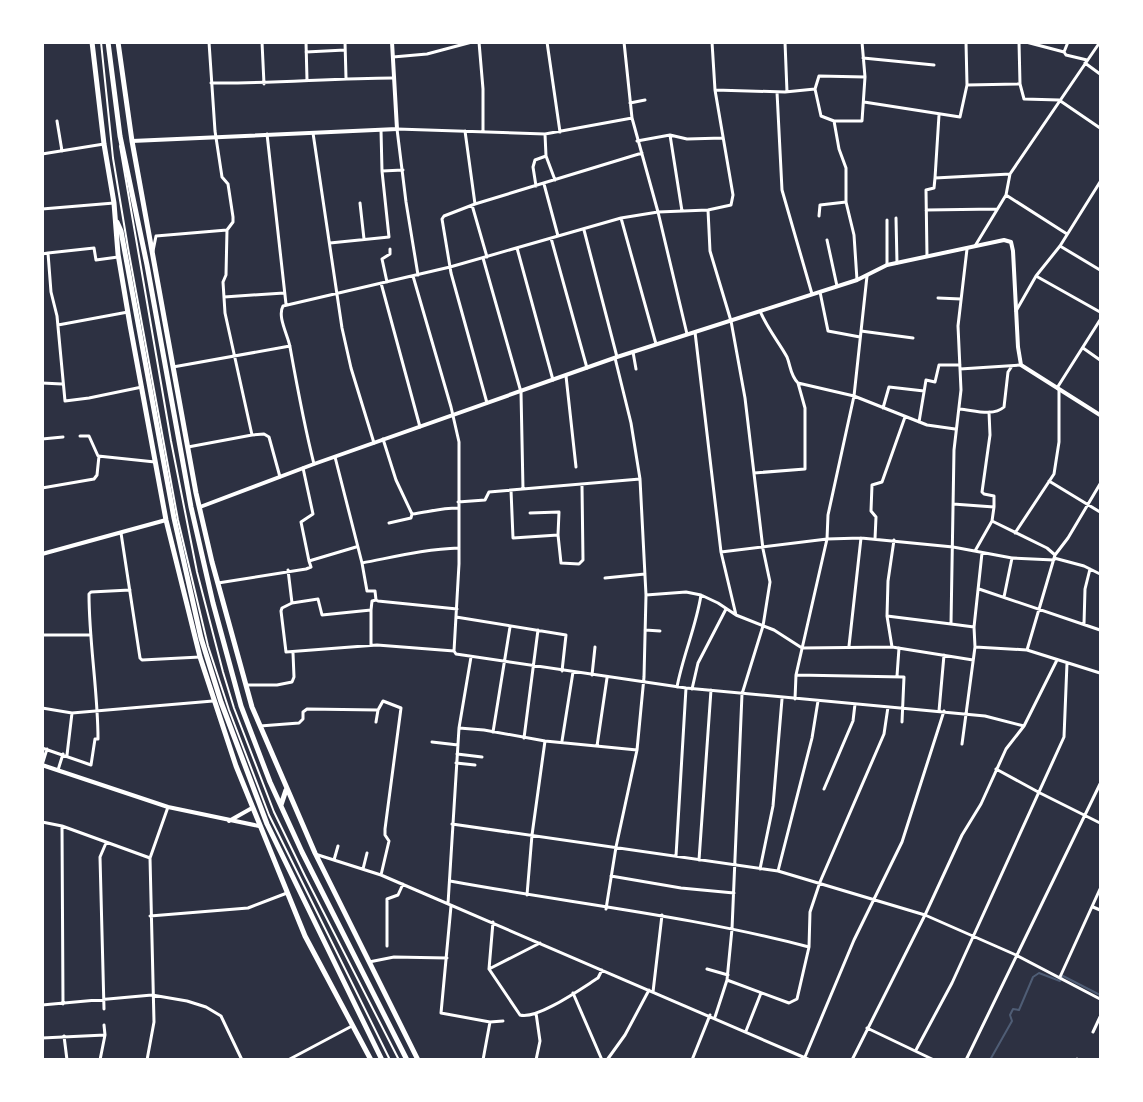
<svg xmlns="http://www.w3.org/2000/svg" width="1143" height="1102" font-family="'IBM Plex Sans',sans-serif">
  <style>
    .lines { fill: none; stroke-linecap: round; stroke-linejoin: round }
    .stream { stroke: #4f5d75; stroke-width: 2 }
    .service { stroke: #fff; stroke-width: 2 }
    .minor { stroke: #fff; stroke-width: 3 }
    .tertiary { stroke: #fff; stroke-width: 4 }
    .primary { stroke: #fff; stroke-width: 5 }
  </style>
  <rect width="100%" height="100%" fill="#2d3142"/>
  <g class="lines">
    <path class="stream" d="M990 1060 1012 1021 1010 1015 1013 1009 1019 1010 1033 977 1039 973 1060 981 1063 976 1100 995"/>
    <path class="service" d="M101 42 113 158 128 248 178 520 208 646 229 710 269 815 390 1060
      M120 146 171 441 197 572 223 672 234 708 274 812 305 876 399 1060"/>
    <path class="minor" d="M262 42 264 84
      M306 42 307 80
      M345 42 346 78
      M479 42 483 89V132
      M547 42 560 132
      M624 42 632 118 658 212 687 334
      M785 42 787 92
      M862 42 865 77 862 121H834L821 116 815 89 819 76 865 77
      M1019 42 1020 84 1024 99 1059 100 1100 128
      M1026 42 1064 52 1068 42
      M42 44 44 42
      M306 52 345 50
      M1064 52 1066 55 1087 60
      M393 57 427 54 472 42
      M863 58 934 65
      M1085 63 1100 74
      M211 83C272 84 332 78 393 78
      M967 85 1020 84
      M715 90 785 92 815 89
      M777 92 782 190 812 294
      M864 102 960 117 967 85 966 42
      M630 103 645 100
      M57 121 62 151
      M834 121 839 149 846 168V202L854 235 857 280
      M465 131 475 204
      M313 133 342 328 351 368 374 443
      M267 134 286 304
      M545 134 546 156 555 180
      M670 135 682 211
      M637 141 670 135 687 139 723 138
      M42 154 104 144
      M382 171 403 170
      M935 178 939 115
      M544 184 558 236
      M536 186 533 167 535 160 546 156
      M1006 195 1067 234
      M360 203 364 239
      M472 205 487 257
      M42 209 114 203
      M708 210 710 251 731 321 745 398 763 549 770 582 763 626 742 694 732 929 727 980 715 1017
      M926 210 997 209
      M819 216 820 205 846 202
      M621 218 656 344
      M896 218 897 263
      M887 220V265
      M584 230 617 357
      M551 238 587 368
      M827 240 837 286
      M330 243 389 237 382 171 381 130
      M975 246 1006 195 1010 174 1100 42
      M1060 246 1100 270
      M517 248 553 380
      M153 251 156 236 227 230
      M48 253 94 248 96 260 118 257
      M42 254 48 253 51 292 57 316 65 401 89 398 142 387
      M927 256 926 190 934 188 935 178 1010 174
      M483 258 521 392 523 489
      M418 275 406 202 397 129 545 134 632 118
      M413 276 451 407 459 442V564L454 651 456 654 686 688 985 716 1024 726
      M1036 276 1100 312
      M387 282 382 259 390 254V249
      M381 283 420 427
      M820 292 828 331 860 337
      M224 297 284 293
      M938 298 961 299
      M760 311C767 328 778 341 787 357 791 367 790 375 798 383L854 396 927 425 955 429
      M1016 311 1036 276 1060 246 1100 182
      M58 325 128 312
      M861 331 913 338
      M695 332 721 552 736 615
      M1083 348 1100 360
      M633 352 636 369
      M173 367 290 346
      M960 369 1021 365
      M566 376 576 467
      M42 383 62 384
      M1057 388 1100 320
      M487 403 451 273 442 219 444 216 475 204 642 153
      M883 408 889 387 924 391
      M960 409C973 410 993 417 1004 407L1008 372 1012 366
      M989 412 990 435 982 492 984 494 994 496V507
      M919 422 926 380 935 382 939 365H960
      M252 435 264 434 269 437 280 477
      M80 436H89L98 456 155 462
      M42 439 63 437
      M383 439 396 480 412 514C428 512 441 508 458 508
      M188 447 252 435 225 313 223 282 226 275 227 230 233 222V217L228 184 222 177 215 131 209 42
      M335 457 362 563 367 591H375L376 600 378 601 457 609
      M314 464C304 425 297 386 290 347 288 335 277 317 283 306L450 267 621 218 658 212 708 210 731 205 733 195 715 90 712 42
      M303 468 313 514 301 522 309 561
      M754 473 805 469V408L798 383
      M1049 481 1100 512
      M42 488 94 479 97 475 99 456
      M511 490 513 538 558 535 561 563 579 564 583 560 582 486
      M458 502 485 500 489 492 640 479
      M953 504 994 507 992 521 1047 548 1055 555
      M530 513 559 512 558 535
      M389 523 411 518 412 514
      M121 533 140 658 142 660 200 657
      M1015 533 1054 474 1059 442V390
      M875 539 876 517 871 511 872 485 882 482 905 417
      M975 551 992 521
      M721 552 827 539 861 538 953 547 1012 558 1004 597
      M1013 558 1054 560
      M1054 558 1084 566 1100 574
      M362 563C394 557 426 549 459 548
      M288 570 292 603 282 608 281 611 286 652 377 645 454 651
      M605 578 645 574
      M218 583 306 569 311 567 309 561 356 547
      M979 589 1100 630
      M646 595 686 592 701 595 718 603 736 615 774 630 802 648 892 647 973 660
      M292 603 318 599 322 615 371 610 372 601 376 600
      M887 616 951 624
      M456 617 566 635 562 671
      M1084 624 1085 589 1090 569
      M974 627 982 553
      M645 630 660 631
      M42 635H91
      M371 645V610
      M849 646 861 538
      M892 647 887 616 888 581 894 540
      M975 647 1027 650 1100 673
      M1027 650 1055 555 1068 538 1100 484
      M592 675 595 647
      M796 675 904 677 902 722
      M897 676 899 648
      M246 685H277L292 682 294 677 293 653
      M677 687C683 655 696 627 701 595
      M692 689 698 663 726 609
      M795 699 796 675 827 539 828 515 854 396 867 276
      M42 708 72 713 213 701
      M939 711 944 655
      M376 722 378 710
      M260 726 299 723 303 719V712L307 709 378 710 383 701 401 708 385 829V835L389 841 381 875
      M459 728 484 730 545 741 637 750
      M493 732 510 627
      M524 738 538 630
      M562 741 573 672
      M432 742 458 745
      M962 744 975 647 974 627 951 624 954 450 961 390 958 326 967 249
      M597 746 607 678
      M42 748 91 765 95 739H98C98 691 89 643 89 594L91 592 130 590
      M457 754 482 757
      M67 755 72 713
      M456 763 475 765
      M42 765 47 749
      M996 769 1040 793 1100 823
      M58 770 63 754
      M824 789 853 721 855 704
      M42 822 62 826 150 858
      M452 824 778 871 925 915 1016 955 1100 999
      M62 826 63 1004
      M315 854 381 875 810 1060
      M676 856 686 688
      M334 860 338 846
      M699 860 711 690
      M363 869 367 853
      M760 869 773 806 782 699
      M778 871 812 738 818 701
      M611 876 681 888 734 893
      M450 881C569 903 692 916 809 947
      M527 895 532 835 545 741
      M448 904 459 728 471 657
      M451 906 441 1013 490 1022 483 1060
      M1093 907 1100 910
      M606 909 616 847 637 750 644 677 646 595 640 479 631 423 615 358
      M150 916 248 908 287 893
      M493 922 489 969 520 1015C537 1020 582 988 598 978L602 970
      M387 946V899L398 895 403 884
      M369 962 394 957 447 958
      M489 969 540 943
      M707 969 728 975
      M1060 977 1100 889
      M727 980 789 1003 797 999 809 947 810 912 820 882 884 734 888 707
      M653 992 662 915
      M573 993 602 1060
      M42 1005 152 995 187 1001 206 1007 221 1016 242 1060
      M104 1009 100 857 106 843
      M536 1013 540 1041 536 1060
      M490 1022 503 1021
      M867 1028 934 1060
      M746 1031 761 993
      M1093 1032 1100 1017
      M64 1036 67 1060
      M42 1038 105 1035
      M916 1050 952 983 1064 737 1067 663
      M805 1057 854 940 902 842 944 711
      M100 1060 105 1035 104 1025
      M147 1060 154 1022 150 858 168 807
      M288 1060 352 1026
      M607 1060 625 1035 649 990
      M692 1060 710 1015
      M852 1060 925 915 962 835 981 804 1006 749 1024 726 1057 660
      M966 1060 1100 784
      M1077 1060V1059"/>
    <path class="tertiary" d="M132 141 397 129 392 42
      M200 507 314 464 617 357 857 280 887 265 1004 240 1011 242 1013 251 1018 347 1021 365 1100 415
      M42 554 166 520
      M42 765 168 807 259 826
      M229 821 252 808"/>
    <path class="primary" d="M92 42 104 144 114 203 118 254 130 325 166 520 200 657 236 766 305 936 371 1060
      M108 42 120 136 147 265 191 507 213 603 241 706 270 782 302 852 407 1060
      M118 42 132 141 196 493 212 562 252 707 315 853 418 1060
      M117 222 121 231 174 518 201 638 221 702 267 824 382 1060
      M281 805 286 790"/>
  </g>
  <rect width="1143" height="1102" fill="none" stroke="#ffffff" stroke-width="88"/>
</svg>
